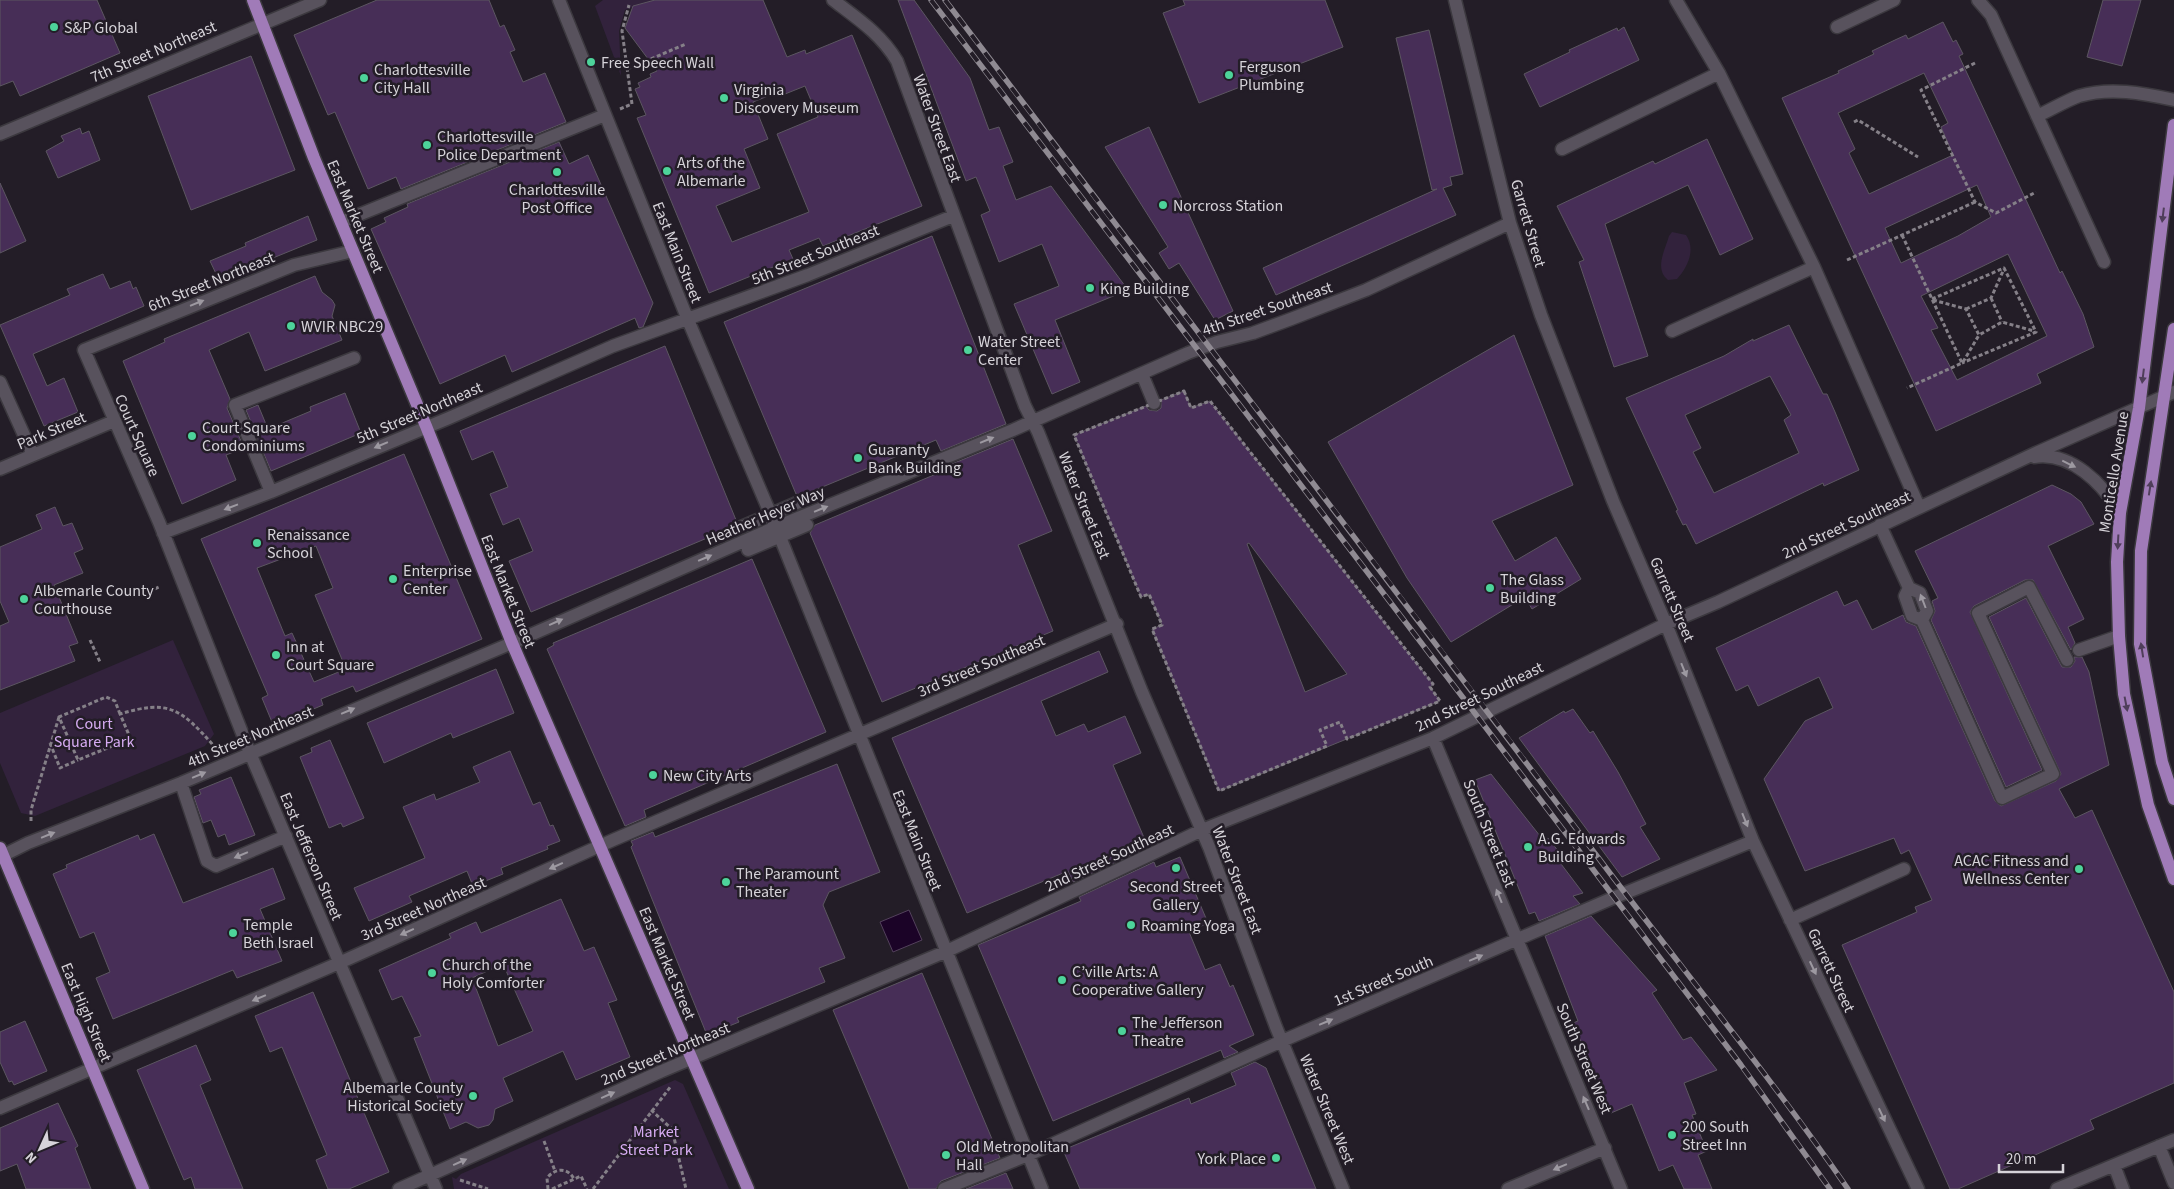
<svg xmlns="http://www.w3.org/2000/svg" width="2174" height="1189" font-family="'Source Sans 3',sans-serif">
  <style>
    .green { fill: #32223c }
    .water { fill: #1b0327; stroke: #53415c }
    .building { fill: #472e57; stroke: #5c5661; fill-rule: evenodd }
    .lines { fill: none; stroke-linecap: round; stroke-linejoin: round }
    .minor-casing { stroke: #3c393f; stroke-width: 15 }
    .major-casing { stroke: #3c393f; stroke-width: 15 }
    .path { stroke: #858088; stroke-width: 3; stroke-dasharray: 4 2.5; stroke-linecap: butt }
    .minor { stroke: #58525d; stroke-width: 12 }
    .major { stroke: #a07bb8; stroke-width: 12 }
    .rail-casing { stroke: #8f8a92; stroke-width: 5.5 }
    .rail { stroke: #231d27; stroke-width: 4; stroke-dasharray: 11; stroke-linecap: butt }
    .oneway { fill: #4f3e5a }
    .oneway2 { fill: #9d99a1 }
    .poi-dot { fill: #4dd39a; stroke: #231d27; stroke-width: 2 }
    .labels { text-anchor: middle; stroke-width: 5; stroke-linejoin: round; paint-order: stroke }
    .poi-label { font-size: 16px; fill: #d6d3d9; stroke: #231d27; text-anchor: start }
    .street-label { font-size: 16px; fill: #d6d3d9; stroke: #231d27 }
    .park-label { font-size: 16px; fill: #d6acf2; stroke: #231d27 }
  </style>
  <rect width="100%" height="100%" fill="#231d27"/>
  <path class="green" d="M603 0H655L625 10 619 31 621 76 595 6Z
    M1672 232 1686 235C1696 249 1688 267 1677 279L1668 280C1654 269 1665 250 1669 236Z
    M173 640 214 734 205 746 35 816 21 813 0 763V713Z
    M675 1080 683 1084 729 1189H454L452 1177 456 1179 461 1174Z"/>
  <path class="water" d="M909 910 922 940 893 952 880 922Z"/>
  <path class="building" d="M0 0H97L120 53 20 96 13 81 0 86Z
    M377 0H489L500 27 504 25 515 50 510 52 523 82 545 73 566 122 401 189 396 177 368 189 335 112 328 115 294 35Z
    M655 0H763L787 57 805 50 806 54 852 35 922 206 823 246 819 238 789 250 793 259 709 293 637 118 646 115 635 89 640 87 638 83 651 77 650 74 657 71 625 28 633 6ZM805 86 818 117 777 134 809 212 732 242 716 206 760 188 744 149 768 139 753 102 783 90 785 94Z
    M898 0H914L970 78 989 130 999 127 1013 162 1003 166 1016 200 1051 186 1128 290 1055 320 1080 382 1052 394 1014 304 1059 286 1042 244 999 262 981 215 990 211 976 177 966 181Z
    M1183 0H1325L1343 47 1199 103 1163 13 1185 5Z
    M2103 0H2141L2122 66 2087 57Z
    M1943 22 1953 42 1956 40 1963 54 1959 56 2060 273 2062 271 2083 314 2094 347 2037 374 2041 383 1936 431 1782 98 1839 73 1838 71 1874 54 1872 51 1895 40 1906 35 1908 39ZM1924 73 1948 123 1941 127 1953 155 1869 194 1849 153 1855 149 1838 113ZM1977 185 1991 217 1958 236 1901 263 1885 228ZM2008 254 2047 336 1957 380 1931 330 1938 328 1921 296Z
    M1624 27 1639 60 1540 107 1524 74 1570 52 1569 50 1617 28 1618 31Z
    M1429 30 1463 174 1450 177 1452 185 1443 188 1456 215 1276 295 1263 268 1437 189 1432 190 1396 38Z
    M251 56 295 170 191 210 148 96Z
    M1149 127 1233 311 1215 320 1179 263 1169 269 1159 253 1168 247 1105 147Z
    M80 128 82 134 89 131 100 160 58 178 46 151 64 141 61 136Z
    M1707 139 1753 239 1720 255 1688 185 1605 224 1648 356 1614 367 1579 262 1584 260 1557 206 1653 161 1655 164Z
    M559 142 569 164 588 155 653 303 643 327 639 328 635 318 512 372 505 355 440 384 371 229 386 222 384 218 408 207 407 204Z
    M0 183 26 241 0 253Z
    M308 216 317 240 219 280 210 261 246 246 245 243Z
    M932 236 1006 424 941 451 936 440 803 495 796 494 724 322Z
    M103 274 110 289 130 281 133 289 136 287 144 306 33 354 47 386 64 378 78 412 44 426 0 325 70 295 67 289Z
    M315 276 322 292 332 300 335 305 332 316 342 340 265 371 249 332 209 350 230 399 227 408 244 448 226 455 236 480 182 504 123 361 165 342 164 339Z
    M1789 325 1823 394H1827L1835 412 1859 470 1824 486 1823 483 1696 544 1686 524 1683 525 1676 511 1678 510 1626 398 1724 356 1753 339V341ZM1770 376 1791 415 1784 420 1799 453 1714 493 1693 452 1701 448 1685 415Z
    M1514 335 1573 485 1492 521 1515 561 1556 537 1581 579 1532 609 1525 597 1451 642 1407 578 1328 442Z
    M665 346 736 520 731 528 531 612 509 561 533 551 519 518 503 525 490 494 508 487 493 451 472 460 460 431Z
    M1184 391 1191 408 1210 401 1433 684 1430 687 1440 701 1219 791 1152 629 1162 625 1149 594 1141 597 1074 435 1146 406 1149 410 1157 411 1161 408V400ZM1249 543 1347 674 1305 692 1247 544Z
    M345 393 361 433 271 471 246 410 258 405 268 429 311 411 310 407Z
    M1013 439 1052 531 1018 545 1053 631 882 702 810 533 815 525 948 469 947 466Z
    M404 454 482 639 356 692 353 686 321 699 323 705 280 723 279 720 272 722 262 698 268 695 201 539ZM316 546 333 588 315 595 346 669 314 682 292 633 285 636 257 568Z
    M2052 485 2071 494 2081 502 2094 524 2048 546 2084 619 2068 627 2075 643 2071 650 2033 580H2025L1974 606 1970 612 2042 770 2006 787 1931 620 1935 611 1932 601 1938 598 1915 551Z
    M55 507 63 526 72 523 83 549 74 553 83 573 54 585 78 643 69 646 75 661 0 690V626L9 622 0 601V547L42 529 36 515Z
    M752 559 826 732 644 810 646 817 625 826 547 649 554 645 553 643Z
    M1837 591 1844 606 1857 600 1872 630 1903 615 1906 622 1916 626 1995 801 2001 806 2056 781 2061 774 1989 617 2026 598 2062 667H2071L2075 661 2074 657H2082L2089 672 2109 765 2059 789 2075 818 2092 810 2174 992V1083L2090 1120 2094 1129 1958 1189H1950L1842 945 1917 912 1915 907 1932 900 1909 850 1901 854 1894 838 1805 871 1764 779 1805 721 1833 708 1819 677 1758 706 1748 685 1736 691 1716 648Z
    M1099 651 1108 672 1041 701 1056 736 1084 724 1088 732 1125 716 1141 753 1113 765 1148 847 1073 882 1068 871 967 913 892 738Z
    M496 669 514 713 453 738 451 733 384 763 367 723Z
    M1573 709 1590 733 1593 731 1618 772 1646 824 1640 827 1660 859 1622 877 1519 738 1564 711 1565 713Z
    M330 740 364 818 343 827 341 823 329 828 300 757 312 752 311 748Z
    M510 751 533 805 540 802 550 826 553 825 560 841 547 846 548 849 501 868 503 874 473 886 467 871 409 896 412 902 369 921 354 888 425 858 403 807 434 794 436 800 480 782 473 767Z
    M837 764 880 872 829 892 823 905 845 958 819 968 825 982 737 1018 739 1022 707 1035 631 847 633 845 631 841 653 832 655 837Z
    M1491 774 1544 841 1548 838 1559 852 1555 856 1583 893 1573 896 1580 904 1539 921 1535 912 1529 914 1475 780Z
    M231 777 255 835 229 845 225 834 218 837 211 820 203 823 194 797 201 794 199 790Z
    M154 834 183 903 273 868 285 899 260 909 282 961 237 978 233 970 113 1019 96 978 110 972 94 932 80 938 53 874 67 868 66 865 138 835 140 840Z
    M1180 857 1208 923 1189 932 1205 970 1220 964 1230 987 1233 985 1254 1035 1229 1046 1238 1052 1224 1058 1221 1050 1053 1121 978 945 1081 901 1079 897 1154 862 1156 867Z
    M561 899 584 951 594 947 617 1000 608 1003 630 1057 576 1080 563 1051 503 1078 513 1101 495 1109 493 1120 489 1125 478 1128 466 1122 450 1129 414 1038 421 1036 402 996 392 1000 379 970 451 938 449 934 476 922 481 933ZM503 964 533 1031 498 1046 472 978Z
    M1591 916 1657 990 1652 993 1683 1040 1691 1037 1717 1070 1684 1083 1696 1114 1692 1115 1707 1151 1698 1155 1712 1189H1684L1673 1165 1659 1171 1632 1104 1611 1113 1573 1023 1578 1021 1545 936Z
    M922 973 1000 1158 941 1181 936 1189H909L833 1010Z
    M313 992 389 1172 349 1189H328L316 1160 327 1155 282 1047 270 1052 255 1016Z
    M25 1021 47 1071 14 1085 12 1081 9 1082 0 1062V1032Z
    M196 1045 211 1080 200 1085 243 1189H195L191 1177 184 1180 137 1070Z
    M1255 1062 1266 1068 1316 1189H1080L1063 1150 1189 1098 1191 1104 1236 1085 1231 1073Z
    M58 1103 78 1146 75 1148 91 1189H26L17 1164 0 1171V1128Z
    M1006 1173 1013 1189H966Z"/>
  <g class="lines">
    <g class="minor-casing">
      <path id="minor" d="M559 0 688 320 776 527 1042 1189
        M833 0C858 19 881 34 897 61L1025 406 1038 432 1142 692 1209 847 1276 1027 1343 1189
        M1455 0 1510 223 1541 315 1613 501 1666 624 1753 841 1918 1189
        M1676 0 1719 73
        M1978 0 1991 15 2104 262
        M1837 27 1894 0
        M2037 116C2051 110 2065 101 2079 96 2110 87 2143 93 2174 100
        M0 134 320 0
        M1562 149 1719 73 1814 267 1919 507
        M341 222 605 115
        M353 251 294 265 84 350 159 522 250 753 436 1189
        M1672 331 1814 267
        M1142 374 1154 403
        M0 382 33 455
        M2034 457C2071 451 2103 484 2120 513
        M0 469 114 421
        M271 492 235 405 354 358
        M1880 525 1909 588 1920 593 1927 611 1922 620
        M739 528 799 502
        M163 533 271 492 449 418 613 346 808 275 953 216
        M748 550 807 525
        M1909 588 1905 596 1912 616 1922 620 2002 798 2053 774 1978 613 2029 587 2067 660
        M2079 650 2119 636
        M1433 738 1621 1189
        M181 783 207 861 216 866 286 836
        M0 857 28 843 181 783 512 643 776 527 1013 430 1188 353 1217 342 1253 333 1291 319 1366 290 1510 223
        M1790 920 1904 869
        M0 1108 339 963 613 840 1117 624
        M2159 1146 2174 1183
        M2114 1165 2123 1189
        M399 1189 662 1071 947 951 1202 830 1433 738 1666 624 1718 602 2038 452 2174 392
        M944 1189 1028 1155 1282 1041 1613 898 1753 841
        M1508 1189 1605 1148
        M2057 1189 2174 1140"/>
    </g>
    <g class="major-casing">
      <path id="major" d="M253 0 314 158 426 426 512 643 748 1189
        M2174 125 2139 408 2120 513 2117 562 2119 636 2124 694 2148 805 2174 879
        M2174 329 2141 551 2140 644 2162 762 2174 799
        M0 848 143 1189"/>
    </g>
    <path class="path" d="M1975 63 1921 90 1975 202 1996 213 2036 192
      M627 69 686 44
      M620 109 632 104 622 31 629 5
      M1854 122 1858 120 1918 157
      M1902 235 1962 363 1907 388
      M1847 260 1975 202
      M1991 298 2002 322
      M1932 299 2004 268 2036 332 1962 363
      M1933 300 1966 309 1979 335 2002 322 2034 331
      M1966 309 1991 298 2004 269
      M1963 362 1979 335
      M1184 391 1191 408 1210 401 1433 684 1430 687 1440 701 1347 739 1340 722 1320 730 1327 746 1219 791 1152 629 1162 625 1149 594 1141 597 1074 435Z
      M143 594 159 587
      M90 640 100 662
      M120 714 115 701 106 697 59 717 78 760 127 740 129 735 120 714C169 699 181 709 214 746
      M50 743 60 768 78 760
      M31 821V810L59 717
      M651 1110 672 1129 686 1189
      M544 1141 555 1171
      M460 1180 488 1189
      M548 1189 547 1178C555 1168 568 1167 574 1179
      M552 1189 581 1176 587 1189
      M593 1189 671 1086"/>
    <use href="#minor" class="minor"/>
    <use href="#major" class="major"/>
    <g class="rail-casing">
      <path id="rail" d="M931 0 1477 716 1741 1065 1830 1189
        M945 0C1162 287 1383 572 1600 860 1682 969 1770 1076 1848 1189"/>
    </g>
    <use href="#rail" class="rail"/>
  </g>
  <defs><path id="oneway-solid" d="M-6-.8H1V-3.2L6.5 0L1 3.2V.8H-6Z" transform="scale(1.25)"/></defs>
  <g class="oneway">
    <use href="#oneway-solid" transform="translate(2163 215) rotate(97)"/>
    <use href="#oneway-solid" transform="translate(2143 376) rotate(97)"/>
    <use href="#oneway-solid" transform="translate(2150 488) rotate(-81)"/>
    <use href="#oneway-solid" transform="translate(2118 542) rotate(93)"/>
    <use href="#oneway-solid" transform="translate(2142 650) rotate(-99)"/>
    <use href="#oneway-solid" transform="translate(2126 704) rotate(79)"/>
  </g>
  <g class="oneway2">
    <use href="#oneway-solid" transform="translate(197 303) rotate(-22)"/>
    <use href="#oneway-solid" transform="translate(987 440) rotate(-22)"/>
    <use href="#oneway-solid" transform="translate(381 445) rotate(157)"/>
    <use href="#oneway-solid" transform="translate(2069 464) rotate(26)"/>
    <use href="#oneway-solid" transform="translate(231 507) rotate(159)"/>
    <use href="#oneway-solid" transform="translate(821 509) rotate(-22)"/>
    <use href="#oneway-solid" transform="translate(705 558) rotate(-23)"/>
    <use href="#oneway-solid" transform="translate(1923 601) rotate(-111)"/>
    <use href="#oneway-solid" transform="translate(556 622) rotate(-24)"/>
    <use href="#oneway-solid" transform="translate(1684 670) rotate(68)"/>
    <use href="#oneway-solid" transform="translate(348 711) rotate(-23)"/>
    <use href="#oneway-solid" transform="translate(199 775) rotate(-23)"/>
    <use href="#oneway-solid" transform="translate(1745 820) rotate(68)"/>
    <use href="#oneway-solid" transform="translate(48 835) rotate(-22)"/>
    <use href="#oneway-solid" transform="translate(241 855) rotate(157)"/>
    <use href="#oneway-solid" transform="translate(556 866) rotate(156)"/>
    <use href="#oneway-solid" transform="translate(1499 896) rotate(-112)"/>
    <use href="#oneway-solid" transform="translate(407 932) rotate(156)"/>
    <use href="#oneway-solid" transform="translate(1476 958) rotate(-23)"/>
    <use href="#oneway-solid" transform="translate(1813 968) rotate(65)"/>
    <use href="#oneway-solid" transform="translate(259 998) rotate(157)"/>
    <use href="#oneway-solid" transform="translate(1326 1022) rotate(-23)"/>
    <use href="#oneway-solid" transform="translate(608 1095) rotate(-24)"/>
    <use href="#oneway-solid" transform="translate(1586 1103) rotate(-113)"/>
    <use href="#oneway-solid" transform="translate(1882 1115) rotate(65)"/>
    <use href="#oneway-solid" transform="translate(460 1162) rotate(-24)"/>
    <use href="#oneway-solid" transform="translate(1560 1167) rotate(157)"/>
  </g>
  <g class="poi-dot">
    <circle cx="54" cy="27" r="5"/>
    <circle cx="591" cy="62" r="5"/>
    <circle cx="1229" cy="75" r="5"/>
    <circle cx="364" cy="78" r="5"/>
    <circle cx="724" cy="98" r="5"/>
    <circle cx="427" cy="145" r="5"/>
    <circle cx="667" cy="171" r="5"/>
    <circle cx="557" cy="172" r="5"/>
    <circle cx="1163" cy="205" r="5"/>
    <circle cx="1090" cy="288" r="5"/>
    <circle cx="291" cy="326" r="5"/>
    <circle cx="968" cy="350" r="5"/>
    <circle cx="192" cy="436" r="5"/>
    <circle cx="858" cy="458" r="5"/>
    <circle cx="257" cy="543" r="5"/>
    <circle cx="393" cy="579" r="5"/>
    <circle cx="1490" cy="588" r="5"/>
    <circle cx="24" cy="599" r="5"/>
    <circle cx="276" cy="655" r="5"/>
    <circle cx="653" cy="775" r="5"/>
    <circle cx="1528" cy="847" r="5"/>
    <circle cx="1176" cy="868" r="5"/>
    <circle cx="2079" cy="869" r="5"/>
    <circle cx="726" cy="882" r="5"/>
    <circle cx="1131" cy="925" r="5"/>
    <circle cx="233" cy="933" r="5"/>
    <circle cx="432" cy="973" r="5"/>
    <circle cx="1062" cy="980" r="5"/>
    <circle cx="1122" cy="1031" r="5"/>
    <circle cx="473" cy="1096" r="5"/>
    <circle cx="1672" cy="1135" r="5"/>
    <circle cx="946" cy="1155" r="5"/>
    <circle cx="1276" cy="1158" r="5"/>
  </g>
  <g class="labels">
    <g class="poi-label">
      <text x="64" y="33">S&amp;P Global</text>
      <text x="601" y="68">Free Speech Wall</text>
      <text x="1239" y="72">Ferguson<tspan x="1239" dy="18">Plumbing</tspan></text>
      <text x="374" y="75">Charlottesville<tspan x="374" dy="18">City Hall</tspan></text>
      <text x="734" y="95">Virginia<tspan x="734" dy="18">Discovery Museum</tspan></text>
      <text x="437" y="142">Charlottesville<tspan x="437" dy="18">Police Department</tspan></text>
      <text x="677" y="168">Arts of the<tspan x="677" dy="18">Albemarle</tspan></text>
      <text x="557" y="195" text-anchor="middle">Charlottesville<tspan x="557" dy="18">Post Office</tspan></text>
      <text x="1173" y="211">Norcross Station</text>
      <text x="1100" y="294">King Building</text>
      <text x="301" y="332">WVIR NBC29</text>
      <text x="978" y="347">Water Street<tspan x="978" dy="18">Center</tspan></text>
      <text x="202" y="433">Court Square<tspan x="202" dy="18">Condominiums</tspan></text>
      <text x="868" y="455">Guaranty<tspan x="868" dy="18">Bank Building</tspan></text>
      <text x="267" y="540">Renaissance<tspan x="267" dy="18">School</tspan></text>
      <text x="403" y="576">Enterprise<tspan x="403" dy="18">Center</tspan></text>
      <text x="1500" y="585">The Glass<tspan x="1500" dy="18">Building</tspan></text>
      <text x="34" y="596">Albemarle County<tspan x="34" dy="18">Courthouse</tspan></text>
      <text x="286" y="652">Inn at<tspan x="286" dy="18">Court Square</tspan></text>
      <text x="663" y="781">New City Arts</text>
      <text x="1538" y="844">A.G. Edwards<tspan x="1538" dy="18">Building</tspan></text>
      <text x="2069" y="866" text-anchor="end">ACAC Fitness and<tspan x="2069" dy="18">Wellness Center</tspan></text>
      <text x="736" y="879">The Paramount<tspan x="736" dy="18">Theater</tspan></text>
      <text x="1176" y="892" text-anchor="middle">Second Street<tspan x="1176" dy="18">Gallery</tspan></text>
      <text x="243" y="930">Temple<tspan x="243" dy="18">Beth Israel</tspan></text>
      <text x="1141" y="931">Roaming Yoga</text>
      <text x="442" y="970">Church of the<tspan x="442" dy="18">Holy Comforter</tspan></text>
      <text x="1072" y="977">C’ville Arts: A<tspan x="1072" dy="18">Cooperative Gallery</tspan></text>
      <text x="1132" y="1028">The Jefferson<tspan x="1132" dy="18">Theatre</tspan></text>
      <text x="463" y="1093" text-anchor="end">Albemarle County<tspan x="463" dy="18">Historical Society</tspan></text>
      <text x="1682" y="1132">200 South<tspan x="1682" dy="18">Street Inn</tspan></text>
      <text x="956" y="1152">Old Metropolitan<tspan x="956" dy="18">Hall</tspan></text>
      <text x="1266" y="1164" text-anchor="end">York Place</text>
    </g>
    <g class="street-label">
      <text transform="translate(153 51) rotate(-23)" y="6">7th Street Northeast</text>
      <text transform="translate(938 128) rotate(70)" y="6">Water Street East</text>
      <text transform="translate(356 216) rotate(67)" y="6">East Market Street</text>
      <text transform="translate(1529 223) rotate(74)" y="6">Garrett Street</text>
      <text transform="translate(678 252) rotate(68)" y="6">East Main Street</text>
      <text transform="translate(815 254) rotate(-22)" y="6">5th Street Southeast</text>
      <text transform="translate(211 281) rotate(-22)" y="6">6th Street Northeast</text>
      <text transform="translate(1267 308) rotate(-19)" y="6">4th Street Southeast</text>
      <text transform="translate(419 412) rotate(-23)" y="6">5th Street Northeast</text>
      <text transform="translate(51 430) rotate(-23)" y="6">Park Street</text>
      <text transform="translate(138 435) rotate(66)" y="6">Court Square</text>
      <text transform="translate(2113 472) rotate(-81)" y="6">Monticello Avenue</text>
      <text transform="translate(1085 505) rotate(68)" y="6">Water Street East</text>
      <text transform="translate(765 515) rotate(-23)" y="6">Heather Heyer Way</text>
      <text transform="translate(1846 524) rotate(-25)" y="6">2nd Street Southeast</text>
      <text transform="translate(509 591) rotate(68)" y="6">East Market Street</text>
      <text transform="translate(1673 599) rotate(67)" y="6">Garrett Street</text>
      <text transform="translate(981 665) rotate(-23)" y="6">3rd Street Southeast</text>
      <text transform="translate(1479 696) rotate(-26)" y="6">2nd Street Southeast</text>
      <text transform="translate(250 736) rotate(-23)" y="6">4th Street Northeast</text>
      <text transform="translate(1490 833) rotate(68)" y="6">South Street East</text>
      <text transform="translate(918 840) rotate(68)" y="6">East Main Street</text>
      <text transform="translate(312 856) rotate(67)" y="6">East Jefferson Street</text>
      <text transform="translate(1109 857) rotate(-25)" y="6">2nd Street Southeast</text>
      <text transform="translate(1238 880) rotate(69)" y="6">Water Street East</text>
      <text transform="translate(423 908) rotate(-24)" y="6">3rd Street Northeast</text>
      <text transform="translate(668 963) rotate(67)" y="6">East Market Street</text>
      <text transform="translate(1832 970) rotate(65)" y="6">Garrett Street</text>
      <text transform="translate(1383 980) rotate(-23)" y="6">1st Street South</text>
      <text transform="translate(87 1012) rotate(67)" y="6">East High Street</text>
      <text transform="translate(665 1053) rotate(-23)" y="6">2nd Street Northeast</text>
      <text transform="translate(1585 1058) rotate(67)" y="6">South Street West</text>
      <text transform="translate(1328 1109) rotate(67)" y="6">Water Street West</text>
    </g>
    <g class="park-label">
      <text x="94" y="729">Court<tspan x="94" dy="18">Square Park</tspan></text>
      <text x="656" y="1137">Market<tspan x="656" dy="18">Street Park</tspan></text>
    </g>
  </g>
  <g transform="translate(40 1149) rotate(226)" stroke="#231d27" stroke-width="4" paint-order="stroke">
  <path d="M0-4L9 19L0 12L-9 19Z" fill="#d6d3d9"/>
  <text y="-8" font-size="14" font-weight="bold" text-anchor="middle" fill="#d6d3d9">N</text>
  </g>
  <path d="M1999 1164v8h64v-8" fill="none" stroke="#d6d3d9" stroke-width="2.5"/>
  <text x="2006" y="1164" font-size="15" fill="#d6d3d9" stroke="#231d27" stroke-width="4" paint-order="stroke">20 m</text>
</svg>
